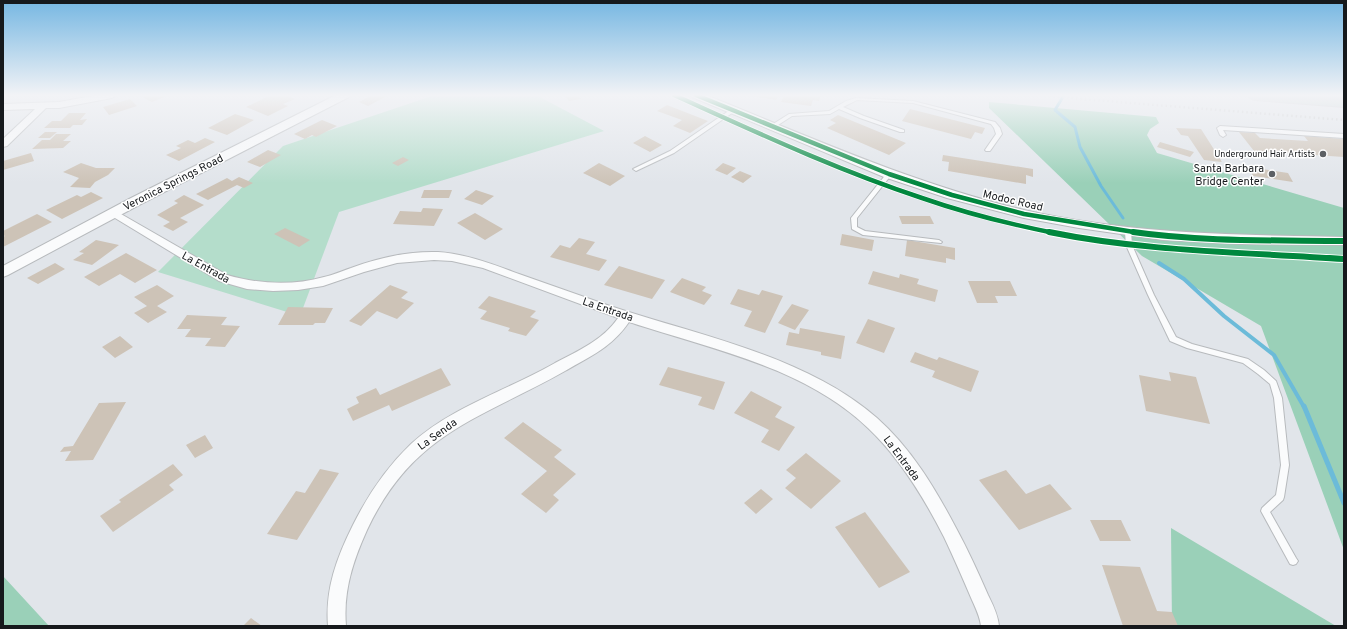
<svg xmlns="http://www.w3.org/2000/svg" width="1347" height="629" font-family="Overpass,sans-serif">
  <style>
    .green { fill: #b4ddcb }
    .forest { fill: #9ad0b8 }
    .lines { fill: none; stroke-linecap: round; stroke-linejoin: round }
    .stream-far2 { stroke: #6cbbd9; stroke-width: 3 }
    .stream-far1 { stroke: #6cbbd9; stroke-width: 4 }
    .stream { stroke: #6cbbd9; stroke-width: 5 }
    .building { fill: #cdc3b7 }
    .service-casing { stroke: #b7babd; stroke-width: 2 }
    .minor-casing { stroke: #b7babd; stroke-width: 2 }
    .tertiary-casing { stroke: #b7babd; stroke-width: 2 }
    .motorway-casing { stroke: #c2c3c6; stroke-width: 2 }
    .service { fill: #fafbfc; fill-rule: evenodd }
    .minor { fill: #fafbfc; fill-rule: evenodd }
    .tertiary { fill: #fafbfc; fill-rule: evenodd }
    .motorway { fill: #c2d1d0; fill-rule: evenodd }
    .rail { stroke: #c8cacb; stroke-width: 2.5; stroke-dasharray: 1.5 3; stroke-linecap: butt }
    .cycleway-far1-casing { stroke: #fff; stroke-width: 6 }
    .cycleway-casing { stroke: #fff; stroke-width: 8 }
    .cycleway-far1 { stroke: #00873e; stroke-width: 4.5 }
    .cycleway { stroke: #00873e; stroke-width: 6 }
    .poi-dot { fill: #5d6064; stroke: #fff; stroke-width: 1.5 }
    .labels { text-anchor: middle; stroke-width: 3; stroke-linejoin: round; paint-order: stroke }
    .far-poi-label { font-size: 9px; fill: #16191c; stroke: #fff; text-anchor: end }
    .poi-label { font-size: 11px; fill: #16191c; stroke: #fff; text-anchor: end }
    .street-label { font-size: 11px; fill: #16191c; stroke: #fff }
  </style>
  <rect width="100%" height="100%" fill="#e1e5ea"/>
  <path class="green" d="M435 95H536L604 131 339 212 300 316 158 272 283 146Z"/>
  <path class="forest" d="M989 102 1156 117 1159 123 1150 129 1147 135 1157 153 1344 208V550L1261 326 1142 256 989 108Z
    M1171 528 1336 626H1172Z
    M3 576 49 626H3Z"/>
  <g class="lines">
    <path class="stream-far2" d="M1064 95 1055 110 1075 127 1080 147 1101 186 1123 218"/>
    <path class="stream-far1" d="M1159 263 1184 279 1224 316 1274 355 1304 407"/>
    <path class="stream" d="M1304 406 1344 503"/>
  </g>
  <path class="building" d="M143 95H169L152 102 140 96Z
    M271 95H285L295 99 283 104 288 106 268 116 246 107Z
    M372 95H389L368 106 359 102Z
    M578 95 581 99 569 101 566 97Z
    M747 95H779L776 100Z
    M784 95H821L819 101 813 100 811 106 781 102Z
    M130 99 137 106 109 115 103 107Z
    M667 105 708 121 690 133 673 126 682 120 657 111Z
    M910 109 985 128 982 134 975 132 971 139 902 121Z
    M69 113H86L80 120 87 119 82 125H73L70 128H44L52 121H61Z
    M235 114 254 120 227 135 208 128Z
    M838 115 906 143 889 155 827 128 836 123 830 120Z
    M322 120 337 126 316 137 312 135 305 139 294 134Z
    M1176 128 1201 129 1222 162 1204 160 1188 136 1181 135Z
    M45 132H57L50 138H38Z
    M1239 132 1255 133 1260 138 1308 141 1304 136 1344 139V157L1254 151Z
    M56 134H71L63 141H71L63 148 32 149 42 140H50Z
    M645 136 662 145 650 152 633 143Z
    M205 138 215 142 179 161 166 155 181 148 176 146 188 140 195 143Z
    M1160 142 1194 152 1190 157 1157 147Z
    M268 150 281 155 260 167 247 162Z
    M31 153 34 161 3 170V161Z
    M943 155 1033 169V177L1026 175V184L948 171 949 162 942 161Z
    M403 157 409 160 398 166 392 163Z
    M81 163 96 168H115L108 175 95 182 90 188 70 187 79 178 63 172Z
    M599 163 625 176 610 186 583 173Z
    M723 163 736 168 727 175 715 170Z
    M1249 167 1288 173 1293 182 1253 176Z
    M740 171 752 176 743 183 731 177Z
    M239 177 253 183 244 188 237 185 208 200 196 194 227 178 232 181Z
    M424 190H452L449 198H421Z
    M476 190 494 196 482 205 464 199Z
    M91 192 103 198 62 219 46 210 77 195 81 197Z
    M184 195 204 205 180 218 188 222 173 231 163 226 170 222 157 215 178 203 174 201Z
    M423 208 443 209 434 226 393 224 400 211 421 212Z
    M475 213 503 229 485 240 457 223Z
    M37 214 52 222 3 247V237L5 236 3 235V231Z
    M899 216H930L934 224H902Z
    M285 228 310 240 299 247 274 234Z
    M842 234 874 240 872 251 840 245Z
    M579 238 595 242 586 254 607 260 599 271 550 257 560 245 570 248Z
    M96 240 119 245 92 265 73 260 84 253 79 252Z
    M907 240 955 248V260L946 258V263L905 256Z
    M126 253 157 270 135 283 120 274 99 286 84 277Z
    M55 263 65 269 38 284 27 278Z
    M619 266 665 280 652 299 604 285Z
    M873 271 899 278 900 274 919 279 917 284 938 290 935 302 868 284Z
    M682 278 706 287 702 291 712 295 704 305 670 292Z
    M968 281H1010L1017 296H995L998 303H977Z
    M157 285 174 296 157 306 167 312 148 323 134 313 147 306 134 297Z
    M390 285 408 292 401 298 414 303 397 319 377 311 361 326 349 321Z
    M738 289 759 295 762 290 783 296 765 333 744 326 752 311 730 304Z
    M489 296 536 311 530 317 539 320 526 336 508 331 510 328 480 319 487 311 478 308Z
    M792 304 809 310 795 330 778 323Z
    M288 307 333 308 325 323H315L313 325H278Z
    M187 315 227 317 221 325 240 326 225 347 205 346 211 338 185 337 191 329H177Z
    M868 319 895 328 884 353 856 343Z
    M800 328 845 336 841 359 821 355V352L786 345 789 332 799 334Z
    M120 336 133 347 115 358 102 347Z
    M915 352 937 360 939 357 979 371 971 392 932 377 935 371 910 362Z
    M668 367 725 382 714 410 698 405 702 397 659 385Z
    M441 368 451 385 392 411 389 405 353 421 347 409 359 403 356 397 376 388 380 395Z
    M1169 372 1196 377 1210 424 1146 411 1139 375 1171 381Z
    M751 391 782 407 775 417 795 427 779 451 761 442 769 430 734 413Z
    M126 402 93 460 65 461 71 451 60 452 64 447 73 446 99 403Z
    M523 422 562 450 554 457 576 474 553 495 559 500 546 513 521 494 547 471 504 438Z
    M205 435 213 448 195 458 186 445Z
    M806 453 841 481 811 509 785 488 796 478 786 470Z
    M173 464 183 475 169 485 174 490 113 532 100 516 121 502 119 500Z
    M320 469 339 473 297 540 267 534 296 491 305 493Z
    M1006 470 1026 494 1050 484 1072 509 1019 530 979 480Z
    M761 489 773 499 756 514 744 503Z
    M865 512 910 572 879 588 835 527Z
    M1090 520H1121L1131 541H1100Z
    M1102 565 1140 567 1157 611 1172 612 1178 626H1123Z
    M251 618 262 626H243Z"/>
  <g class="lines">
    <g class="service-casing">
      <path id="service" d="M856 98 913 101 995 122 1000 128 1002 134 990 151H986L985 150 996 134 994 128 991 124 913 103 857 100 843 107 864 116 904 130V132H900L860 118 839 109 830 114 792 116 775 127 773 128 770 126 789 114 829 111 846 101Z
        M733 108 735 109V111L674 153 638 170 636 171 633 169 670 151Z
        M1220 126 1344 134V138L1223 130 1226 135 1223 137 1220 135 1217 128Z
        M889 172 892 174 857 218V227L865 231 939 240 942 242 941 243 863 235 852 229 851 218 887 173Z
        M1128 230 1131 232 1132 245 1154 295 1176 337 1192 344 1248 359 1264 370 1276 381 1282 398 1289 465 1284 497 1283 500 1270 512 1296 558 1298 561 1296 564 1293 565 1290 564 1261 511 1262 508 1276 495 1281 465 1274 398 1270 384 1258 374 1243 363 1187 348 1170 341 1148 295 1126 245 1125 232Z"/>
    </g>
    <g class="minor-casing">
      <path id="minor" d="M98 95H117L112 98 59 108H46L7 146 3 147V139L35 109 3 110V104L59 102Z
        M114 210 227 275C258 284 293 286 324 277 333 275 342 271 351 268 378 258 409 251 438 252 467 254 492 264 519 274 548 284 578 295 607 305 696 335 805 355 877 418 911 448 935 488 956 528 968 550 978 572 988 595 993 605 998 615 999 626H981C980 617 976 609 972 600 963 579 954 558 944 537 924 498 900 458 868 428 804 367 711 349 629 322 612 347 591 356 565 371 480 419 413 432 367 530 353 561 343 591 346 626H328C325 589 337 557 353 525 368 495 386 468 411 444 451 407 508 390 555 363 578 351 603 340 618 318L483 268 452 261 434 260 397 263 364 272 323 286 298 290 273 291 247 289 219 281 110 215 108 213Z"/>
    </g>
    <g class="tertiary-casing">
      <path id="tertiary" d="M336 95H351L349 97 141 204 8 275 3 277V266L131 198Z
        M690 95H706C810 137 914 184 1024 210 1129 234 1237 235 1344 237V245L1241 244 1163 240 1079 228 1024 218 947 198 884 177 692 97Z"/>
    </g>
    <g class="motorway-casing">
      <path id="motorway" d="M1247 95H1314L1344 97V107L1255 100 1250 98Z"/>
    </g>
    <use href="#service" class="service"/>
    <use href="#minor" class="minor"/>
    <use href="#tertiary" class="tertiary"/>
    <use href="#motorway" class="motorway"/>
    <path class="rail" d="M1031 95 1344 120"/>
    <g class="cycleway-far1-casing">
      <path id="cycleway-far1" d="M674 95C756 132 837 170 922 198 965 213 1009 224 1054 233
        M696 95 889 174 952 195 1024 214 1140 233"/>
    </g>
    <g class="cycleway-casing">
      <path id="cycleway" d="M1049 232C1147 252 1245 252 1344 259
        M1133 232C1203 242 1274 240 1344 241"/>
    </g>
    <use href="#cycleway-far1" class="cycleway-far1"/>
    <use href="#cycleway" class="cycleway"/>
  </g>
  <linearGradient id="sky" x2="0" y2="1"><stop stop-color="#76b7e2"/><stop offset="0.52" stop-color="#f2f3f6"/><stop offset="1" stop-color="#f2f3f6" stop-opacity="0"/></linearGradient>
  <rect width="1347" height="183" fill="url(#sky)"/>
  <g class="poi-dot">
    <circle cx="1323" cy="154" r="4"/>
    <circle cx="1272" cy="174" r="4"/>
  </g>
  <g class="labels">
    <g class="far-poi-label">
      <text x="1315" y="157">Underground Hair Artists</text>
    </g>
    <g class="poi-label">
      <text x="1264" y="172">Santa Barbara<tspan x="1264" dy="13">Bridge Center</tspan></text>
    </g>
    <g class="street-label">
      <text transform="translate(173 182) rotate(-27)" y="4">Veronica Springs Road</text>
      <text transform="translate(1013 200) rotate(13)" y="4">Modoc Road</text>
      <text transform="translate(206 267) rotate(29)" y="4">La Entrada</text>
      <text transform="translate(608 309) rotate(19)" y="4">La Entrada</text>
      <text transform="translate(437 434) rotate(-36)" y="4">La Senda</text>
      <text transform="translate(902 458) rotate(53)" y="4">La Entrada</text>
    </g>
  </g>
  <rect width="1347" height="629" fill="none" stroke="#16191c" stroke-width="8"/>
</svg>
